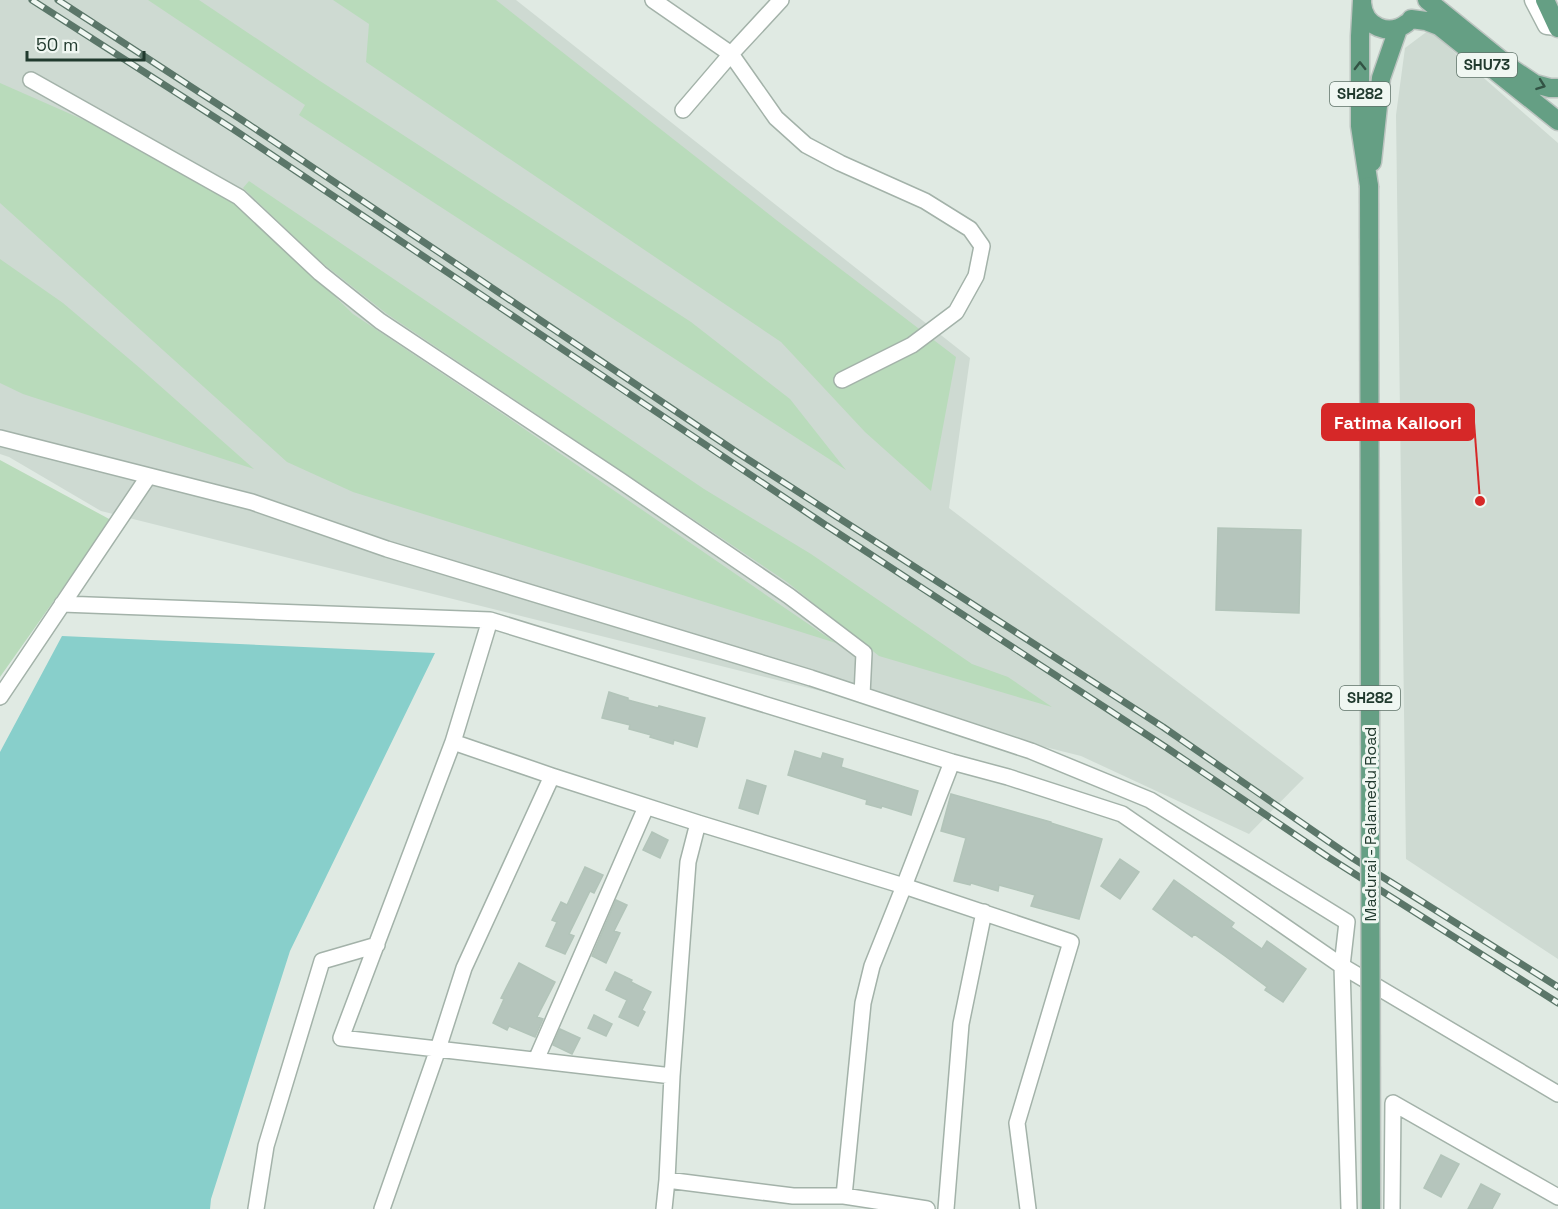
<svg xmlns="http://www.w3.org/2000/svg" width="1558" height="1209" font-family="'Space Grotesk',sans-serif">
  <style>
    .built { fill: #cedad2 }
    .green { fill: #b9dbbb }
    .water { fill: #88cfcb }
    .building { fill: #b5c5bc; stroke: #b2c4b9; stroke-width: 1.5 }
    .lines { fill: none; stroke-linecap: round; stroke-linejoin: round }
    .minor-casing { stroke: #a3b2a9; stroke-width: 18 }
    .tertiary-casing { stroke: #a3b2a9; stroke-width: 21 }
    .primary-casing { stroke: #bcc4c0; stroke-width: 21 }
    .minor { stroke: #fff; stroke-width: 15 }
    .tertiary { stroke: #fff; stroke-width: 18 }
    .primary { stroke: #659f84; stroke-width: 18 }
    .rail-casing { stroke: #5b7669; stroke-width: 7 }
    .rail { stroke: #f0f7f2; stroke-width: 4.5; stroke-dasharray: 14; stroke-linecap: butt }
    .primary-bridge-casing { stroke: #bcc4c0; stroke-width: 21; stroke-linecap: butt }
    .primary-bridge { stroke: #659f84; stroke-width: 18 }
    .oneway { stroke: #325344 }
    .labels { text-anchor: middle; stroke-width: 6; stroke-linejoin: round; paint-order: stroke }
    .shield { fill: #f0f7f2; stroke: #5f7369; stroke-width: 1.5 }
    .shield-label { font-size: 15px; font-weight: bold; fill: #213a2e }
    .street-label { font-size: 16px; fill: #213a2e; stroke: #f0f7f2 }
    .leader { fill: none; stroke: #d62828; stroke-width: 2 }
    .callout-dot { fill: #d62828; stroke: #f0f7f2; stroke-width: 2 }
    .callout { fill: #d62828; stroke: #d62828; stroke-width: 2 }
    .callout-label { font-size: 18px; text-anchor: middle; font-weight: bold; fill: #fff }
  </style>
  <rect width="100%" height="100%" fill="#e0eae3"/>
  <path class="built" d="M0 0H516L970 358 949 508 1304 778 1249 834 1081 756 101 511 9 457 0 454Z
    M1429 30 1558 143V959L1406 859 1396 115 1405 48Z"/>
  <path class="green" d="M148 0H199L317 79 691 322 790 399 846 470 299 115 305 105Z
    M333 0H496L775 219 956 357 931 491 865 432 781 342 366 62 369 24Z
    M0 83 125 138 244 208 353 314 504 415 836 643 353 492 287 462 0 203Z
    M249 181 704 489 811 554 972 664 1008 677 1052 707 879 656 787 582 387 314 321 262 243 188Z
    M0 259 63 303 141 369 254 469 23 394 0 383Z
    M0 460 111 520 0 677Z"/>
  <path class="water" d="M62 636 435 653 290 951 211 1199 210 1209H0V752Z"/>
  <path class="building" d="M1218 528 1301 530 1299 613 1216 610Z
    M609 692 628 698V700L658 708 659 706 705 718 697 747 674 740 673 744 650 737 651 735 629 729 630 725 602 718Z
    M795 751 821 759 823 753 843 759 841 767 918 791 911 815 882 806 881 808 866 804 867 800 788 775Z
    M747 780 766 786 758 814 739 808Z
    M951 794 1051 822V823L1102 839 1079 919 1031 906 1035 895 999 885 998 891 971 883 970 885 954 881 966 838 941 831Z
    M652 832 668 840 660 858 643 850Z
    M1120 859 1139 872 1120 899 1101 886Z
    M585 867 603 875 594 893 590 891 569 934 574 936 565 954 546 946 557 922 552 920 561 902 567 905Z
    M1174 880 1234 923 1231 927 1262 949 1267 941 1306 969 1283 1002 1265 990 1267 987 1225 956 1194 934 1192 937 1153 909Z
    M616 900 627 905 614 931 620 933 606 963 592 956Z
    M519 963 555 982 537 1017 543 1019 535 1037 509 1026 507 1030 493 1023 504 999 501 998Z
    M615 972 632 980 631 982 651 992 642 1010 645 1012 638 1026 619 1017 627 1000 606 990Z
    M594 1015 612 1024 606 1036 588 1028Z
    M560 1029 580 1038 572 1054 553 1045Z
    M1441 1155 1459 1164 1441 1197 1424 1188Z
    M1481 1184 1500 1194 1492 1209H1468Z"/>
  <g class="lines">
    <g class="minor-casing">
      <path id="minor" d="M653 0 731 54 776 118 806 145 840 163 925 201 970 229 982 246 976 276 956 312 912 345 842 380
        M31 80 239 197 320 273 380 321 621 481 789 596 864 653 862 695
        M683 110 731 54 781 0
        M0 438 252 502 387 549 811 678 1031 751 1150 800 1347 922 1342 966 1349 1209
        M62 604 490 620 952 762 1008 777 1122 814 1342 966 1558 1094
        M0 697 148 477
        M453 742 490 620
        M536 1060 646 807
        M672 1076 341 1038 453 742 552 776 698 823
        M667 1180 793 1196H844L927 1209
        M844 1196 863 1003 872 966 904 886 1071 942 1017 1123 1028 1209
        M256 1209 266 1146 322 961 377 945
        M382 1209 438 1049 464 968 552 776
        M664 1209 667 1180 672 1076 688 862 698 823 904 886 952 762
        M946 1209 961 1024 984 912
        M1392 1209 1393 1103 1558 1197"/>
    </g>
    <g class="tertiary-casing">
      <path id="tertiary" d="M1534 0 1547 25 1557 26"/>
    </g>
    <g class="primary-casing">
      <path id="primary" d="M1427 0 1511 68 1535 84 1550 88H1558
        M1545 0 1558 28
        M1362 1 1360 36V126L1369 186
        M1362 3C1364 27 1389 37 1407 23
        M1411 19 1426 21 1439 26 1558 121
        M1372 162 1381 78 1398 29"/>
    </g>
    <use href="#minor" class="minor"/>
    <use href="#tertiary" class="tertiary"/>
    <use href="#primary" class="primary"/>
    <g class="rail-casing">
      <path id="rail" d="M32 0 233 129 824 524 1167 748 1328 857 1558 1003
        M58 0 242 120 738 453 1163 727 1354 859 1558 987"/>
    </g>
    <use href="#rail" class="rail"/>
    <g class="primary-bridge-casing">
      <path id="primary-bridge" d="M1369 186 1371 1209"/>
    </g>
    <use href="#primary-bridge" class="primary-bridge"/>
  </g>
  <defs><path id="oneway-chevron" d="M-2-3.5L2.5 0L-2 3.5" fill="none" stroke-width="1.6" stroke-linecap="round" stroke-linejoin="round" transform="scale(1.5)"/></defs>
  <g class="oneway">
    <use href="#oneway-chevron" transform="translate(1360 66) rotate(-91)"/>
    <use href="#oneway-chevron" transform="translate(1541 85) rotate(20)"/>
  </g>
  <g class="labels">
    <g class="shield">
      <rect x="1457" y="53" width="60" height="24" rx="4.5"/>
      <rect x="1330" y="82" width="60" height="24" rx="4.5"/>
      <rect x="1340" y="686" width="60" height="24" rx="4.5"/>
    </g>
    <g class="shield-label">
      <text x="1487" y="70">SHU73</text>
      <text x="1360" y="99">SH282</text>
      <text x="1370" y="703">SH282</text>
    </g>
    <g class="street-label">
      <text transform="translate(1370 824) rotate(-90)" y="6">Madurai - Palamedu Road</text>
    </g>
  </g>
  <path class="leader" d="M1480 501L1474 422"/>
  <circle class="callout-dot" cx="1480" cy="501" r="6"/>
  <rect class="callout" x="1322" y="404" width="152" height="36" rx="6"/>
  <g class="callout-label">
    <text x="1398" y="429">Fatima Kalloori</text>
  </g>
  <path d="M27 51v9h117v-9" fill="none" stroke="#213a2e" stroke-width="3"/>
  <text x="36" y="51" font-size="18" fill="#213a2e" stroke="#f0f7f2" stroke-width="4.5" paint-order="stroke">50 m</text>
</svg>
